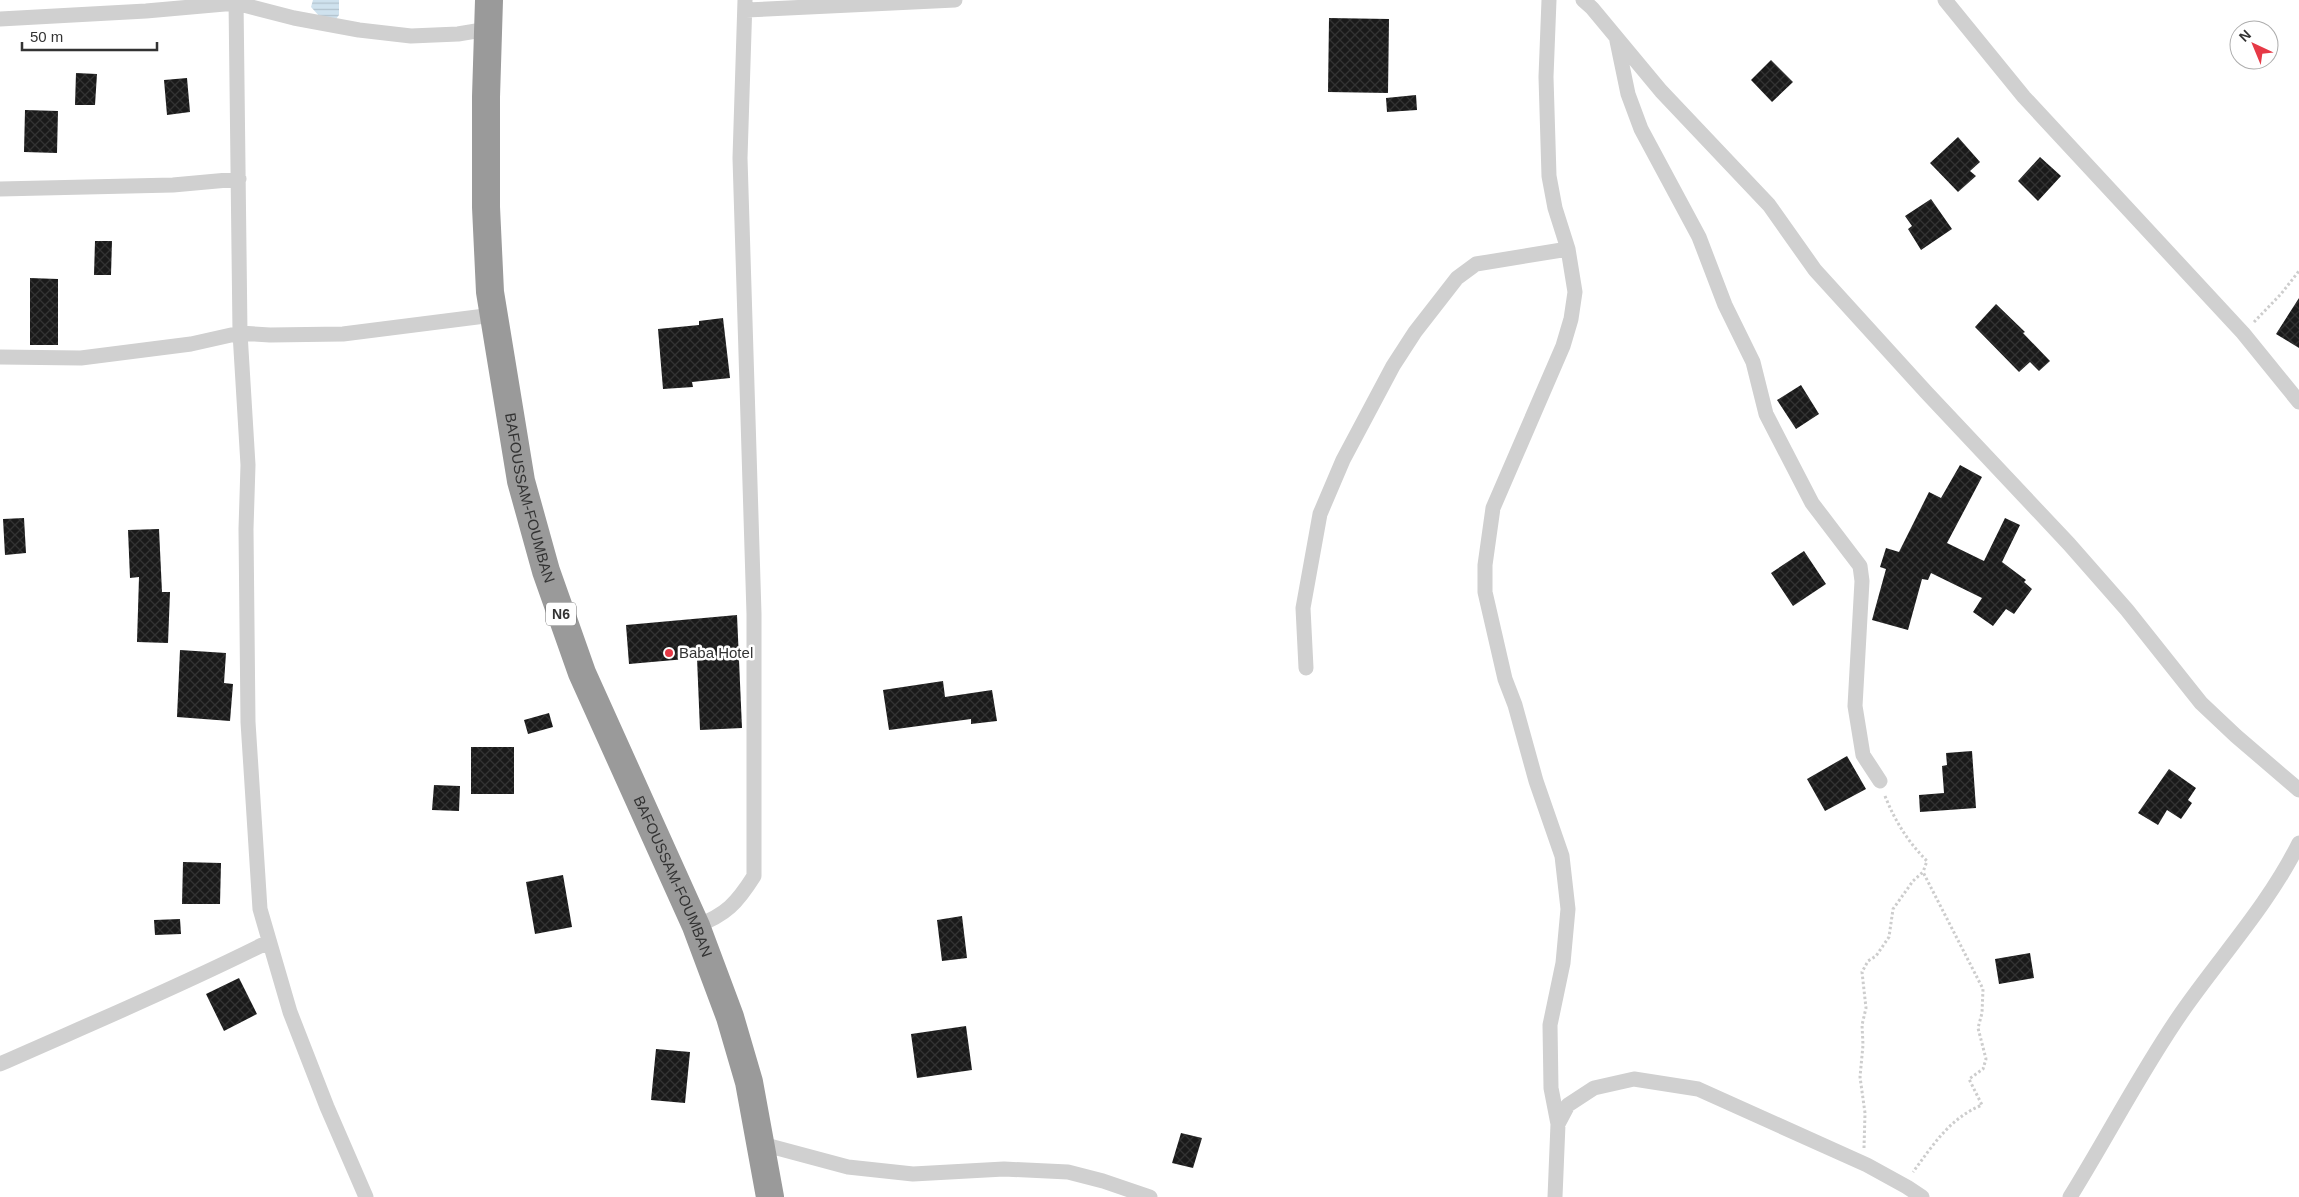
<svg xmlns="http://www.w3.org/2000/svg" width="2299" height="1197" font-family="Arial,sans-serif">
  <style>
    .water { fill: url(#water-rules) }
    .building { fill: url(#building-cross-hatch) }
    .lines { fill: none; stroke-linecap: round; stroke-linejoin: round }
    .path { stroke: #cdcdcd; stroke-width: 3; stroke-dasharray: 2.5 2.5; stroke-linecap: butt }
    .street { stroke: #d0d0d0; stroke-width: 15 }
    .highway { stroke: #9a9a9a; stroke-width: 28 }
    .poi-dot { fill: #e63946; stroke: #fff; stroke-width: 2 }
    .labels { text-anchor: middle; stroke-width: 5; stroke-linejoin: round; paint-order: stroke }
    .shield { fill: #fff; stroke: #707070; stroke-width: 1 }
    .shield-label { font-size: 14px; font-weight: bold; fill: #333 }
    .street-label { font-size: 15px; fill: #333; stroke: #fff }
    .poi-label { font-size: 15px; fill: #333; stroke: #fff; text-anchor: start }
  </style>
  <defs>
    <pattern id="water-rules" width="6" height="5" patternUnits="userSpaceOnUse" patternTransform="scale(1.25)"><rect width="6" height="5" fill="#cfe2ee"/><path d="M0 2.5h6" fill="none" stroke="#b2c2cd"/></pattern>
    <pattern id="building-cross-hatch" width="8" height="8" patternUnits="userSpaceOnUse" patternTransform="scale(1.25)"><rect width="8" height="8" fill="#1a1a1a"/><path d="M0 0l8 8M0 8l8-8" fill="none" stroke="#333"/></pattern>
  </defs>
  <rect width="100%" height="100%" fill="#fff"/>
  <path class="water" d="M313 0H339V15L336 19 321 18 311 7Z"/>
  <path class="building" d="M1329 18 1389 19 1388 93 1328 92Z
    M1771 60 1793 82 1772 102 1751 80Z
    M76 73 97 74 95 105H75Z
    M187 78 190 112 167 115 164 80Z
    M1416 95 1417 110 1387 112 1386 98Z
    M25 110 58 111 57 153 24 152Z
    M1958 137 1980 162 1970 171 1976 176 1958 192 1930 163Z
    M2040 157 2061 176 2038 201 2018 181Z
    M1931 199 1952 229 1921 250 1908 229 1912 226 1905 216Z
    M95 241H112L111 275H94Z
    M30 278 58 279V345H30Z
    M2299 298V348L2276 334Z
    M1996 304 2025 332 2023 333 2050 361 2039 371 2030 362 2019 372 1975 327Z
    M723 318 730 378 692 382 693 387 663 389 658 329 699 325V321Z
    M1801 385 1819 414 1796 429 1777 400Z
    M1960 465 1982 477 1947 543 1984 561 2005 518 2020 525 2002 562 2026 580 2024 582 2032 589 2014 614 2006 609 1993 626 1973 612 1982 598 1931 573 1928 580 1922 579 1908 630 1872 620 1886 569 1880 567 1886 548 1899 552 1929 492 1941 498Z
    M24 518 26 553 5 555 3 519Z
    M159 529 162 592H170L168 643 137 642 139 577 130 578 128 530Z
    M1804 551 1826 584 1793 606 1771 573Z
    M737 615 742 728 700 730 697 658 629 664 626 625Z
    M180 650 226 653 224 683 233 684 230 721 177 717Z
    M943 681 945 697 992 690 997 721 971 724V719L889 730 883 690Z
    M549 713 553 727 528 734 524 720Z
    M471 747H514V794H471Z
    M1972 751 1976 808 1920 812 1919 795 1944 793 1942 766 1947 765 1946 753Z
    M1847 756 1866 789 1825 811 1807 779Z
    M2169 769 2196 788 2188 800 2192 803 2181 819 2167 810 2158 825 2138 813Z
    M434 785 460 786 459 811 432 810Z
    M183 862 221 863 220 904H182Z
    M563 875 572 927 535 934 526 882Z
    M962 916 967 958 942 961 937 920Z
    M180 919 181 934 155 935 154 920Z
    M2030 953 2034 978 1999 984 1995 959Z
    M239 978 257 1014 224 1031 206 994Z
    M966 1026 972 1070 917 1078 911 1034Z
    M656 1049 690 1052 685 1103 651 1100Z
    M1181 1133 1202 1138 1193 1168 1172 1163Z"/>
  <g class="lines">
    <path class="path" d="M2254 322 2281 294 2299 271
      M1885 796C1895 821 1908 842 1927 861L1923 872
      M1864 1148 1865 1113 1860 1077 1863 1045 1862 1025 1866 1008 1862 972 1868 961 1876 956 1889 937 1893 909 1913 881 1923 872 1983 989 1982 1013 1978 1028 1986 1059 1983 1069 1969 1079 1982 1105C1950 1118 1933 1145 1913 1172"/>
    <path class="street" d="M236 0 240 333 248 465 246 529 248 722 260 909 290 1012 327 1107 366 1197
      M1549 0 1546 77 1549 176 1555 208 1568 249 1575 292 1571 319 1563 346 1493 508 1485 565V592L1505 679 1515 705 1536 781 1562 856 1568 909 1563 963 1550 1025 1551 1088 1558 1124
      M1583 0 1592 8 1661 91 1769 205 1815 270 1926 392 2069 544 2127 610 2201 703 2236 736 2299 790
      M1945 0 2024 97 2243 333 2299 402
      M746 10 955 0
      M0 19 146 11 236 3 294 18 359 30 411 36 458 34 488 29
      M1617 41 1628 94 1641 129 1699 237 1725 305 1753 362 1766 414 1812 503 1860 566 1862 581 1855 706 1863 755 1880 781
      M0 189 173 185 239 179
      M0 357 81 358 191 344 240 333 270 335 343 334 493 315
      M1306 668 1303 608 1320 514 1343 460 1393 366 1415 332 1457 278 1476 264 1568 249
      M696 926C726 915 737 903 754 876V614L740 158 745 0
      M0 1064C90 1024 181 986 268 942
      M762 1144 848 1167 913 1174 1004 1169 1068 1172 1103 1181 1150 1197
      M1555 1197 1558 1124 1568 1105 1594 1088 1634 1079 1698 1089 1867 1165 1907 1187 1922 1197
      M2070 1197C2108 1136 2141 1071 2182 1012 2221 956 2269 904 2299 843"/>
    <path class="highway" id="s1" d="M489 0 486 97V207L490 292 521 481 546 571 582 673 696 926 730 1017 749 1082 770 1197"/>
  </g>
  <circle class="poi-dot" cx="669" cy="653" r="5"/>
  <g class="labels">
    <rect class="shield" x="546" y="602.5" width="30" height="23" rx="4"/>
    <g class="shield-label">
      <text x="561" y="619">N6</text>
    </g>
    <g class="street-label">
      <text dy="5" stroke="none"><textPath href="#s1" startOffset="502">BAFOUSSAM-FOUMBAN</textPath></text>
      <text dy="5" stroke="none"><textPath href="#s1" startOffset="908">BAFOUSSAM-FOUMBAN</textPath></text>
    </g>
    <g class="poi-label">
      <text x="679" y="658">Baba Hotel</text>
    </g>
  </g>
  <g transform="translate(2254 45) rotate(316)"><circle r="24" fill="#ffffff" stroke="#adadad"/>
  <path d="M0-4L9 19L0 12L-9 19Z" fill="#e63946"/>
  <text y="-8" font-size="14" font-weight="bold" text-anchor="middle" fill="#333333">N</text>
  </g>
  <path d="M22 42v8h135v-8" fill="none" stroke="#333333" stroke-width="2.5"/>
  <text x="30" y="42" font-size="15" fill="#333333" stroke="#ffffff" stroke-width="4" paint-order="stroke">50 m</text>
</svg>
